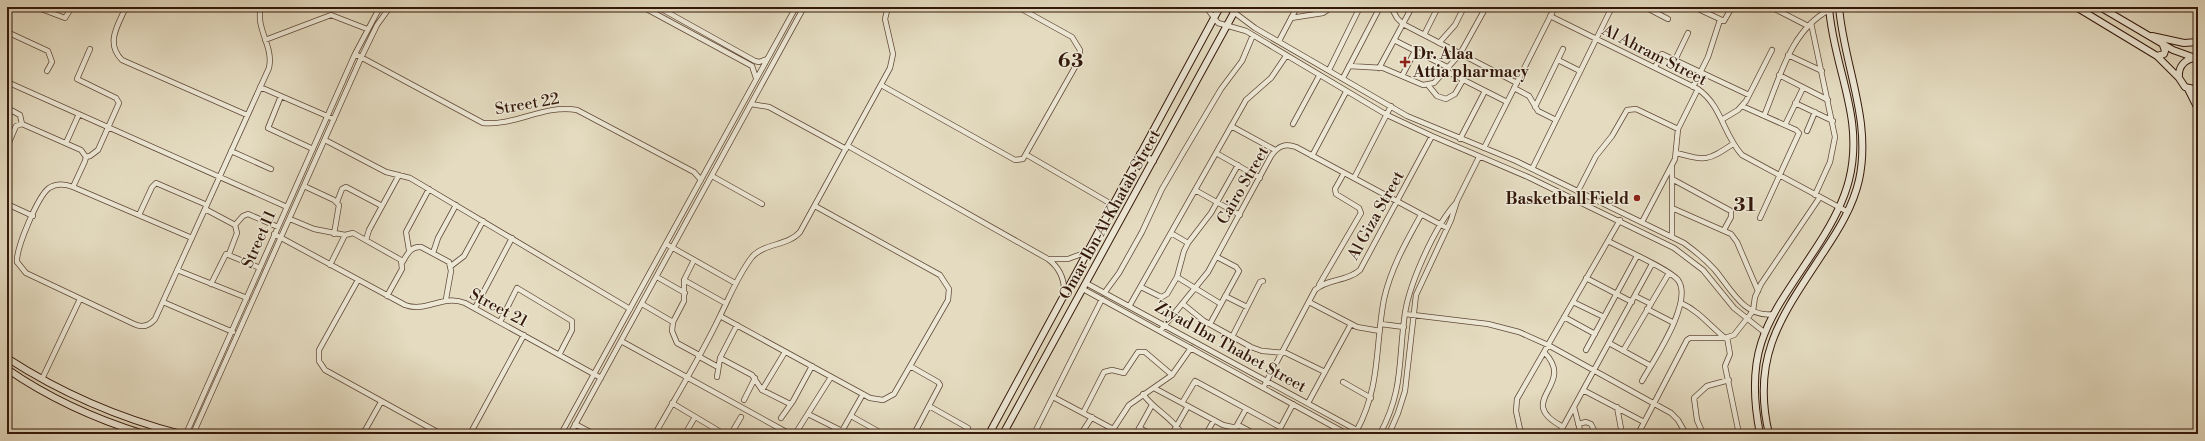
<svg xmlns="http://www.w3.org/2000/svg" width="2205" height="441" font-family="'Libre Bodoni',serif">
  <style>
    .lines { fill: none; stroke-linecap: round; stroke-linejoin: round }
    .street-casing { stroke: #604938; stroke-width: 6 }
    .secondary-casing { stroke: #34180a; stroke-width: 8 }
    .street { stroke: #ede8d6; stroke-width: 4.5 }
    .secondary { stroke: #ede8d6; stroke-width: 6 }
    .poi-dot { fill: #8f2418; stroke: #ede8d6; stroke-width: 1.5 }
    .labels { text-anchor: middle; stroke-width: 3; stroke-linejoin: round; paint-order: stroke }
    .poi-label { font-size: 16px; font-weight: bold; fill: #34180a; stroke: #ede8d6; text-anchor: start }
    .street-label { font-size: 16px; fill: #34180a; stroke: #ede8d6 }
    .district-label { font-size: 20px; font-weight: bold; letter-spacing: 1px; fill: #34180a; stroke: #ede8d6 }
  </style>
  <rect width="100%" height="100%" fill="#e4dbc0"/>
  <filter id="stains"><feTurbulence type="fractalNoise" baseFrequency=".005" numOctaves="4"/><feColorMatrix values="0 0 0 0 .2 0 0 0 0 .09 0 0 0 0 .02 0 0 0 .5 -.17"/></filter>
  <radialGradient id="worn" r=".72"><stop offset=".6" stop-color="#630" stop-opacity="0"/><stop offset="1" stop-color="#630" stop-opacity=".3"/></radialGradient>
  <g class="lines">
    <g class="street-casing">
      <path id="street" d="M36 7 65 18 72 7
        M126 7C118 25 105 43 122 60L247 115
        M643 7 752 66 756 78
        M658 7 755 61 759 62 767 59
        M1206 7 1218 23 1246 31 1387 115 1432 136 1528 177 1674 248 1703 270 1734 308 1764 332
        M1227 7 1255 28 1407 116 1516 161 1684 243C1695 251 1706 260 1715 270 1731 289 1745 319 1774 314
        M1391 7 1397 18 1403 24 1517 83
        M1645 7 1668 19
        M1694 7 1724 21 1732 7
        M1771 7 1808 26
        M1550 16 1698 89C1722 106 1723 134 1742 155L1848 212
        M1291 18 1323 13 1332 7
        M1811 23 1835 137 1830 162 1815 195
        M7 32 48 51 52 62 47 71
        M1424 35 1438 7
        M265 40 331 15 367 29
        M1394 40 1449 68
        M1279 41 1297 7
        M1439 43 1455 25 1464 7
        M355 54 483 123C516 126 544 104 577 110L694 172 701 180
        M1788 55 1822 71
        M1558 60 1580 71
        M1675 60 1688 33
        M1349 66 1383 68 1423 85 1434 83 1460 54 1486 7
        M1655 67 1662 54 1749 95
        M1379 68 1412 7
        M1329 70 1360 7
        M1446 71 1507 102
        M1779 75 1828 100
        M1402 76 1415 51
        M1343 78 1380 7
        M7 82 287 207
        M881 85 1015 160 1023 159 1079 60 1080 50 1072 37 1018 7
        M1428 85 1437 96 1446 99 1455 94 1463 80
        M260 87 334 119
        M1693 87 1708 57 1720 20
        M1514 88 1529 96 1538 111 1556 120
        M281 96 268 128 313 149
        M1795 103 1833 121
        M751 104 769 107 846 149
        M1742 106 1796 130 1799 133 1760 218
        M1535 107 1563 49
        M7 108 20 115 22 124
        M1764 116C1780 78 1790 31 1829 10
        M1723 119 1738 110 1746 101 1772 50
        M1293 124 1319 76
        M1785 125 1803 88
        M1231 126 1275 150
        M1807 131 1815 112
        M1460 139 1485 91
        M325 140 386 172 410 178 630 309
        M66 143 79 114
        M848 146 1048 259C1060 268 1065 279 1064 294
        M7 147 16 126 22 124 81 150 86 157 85 161 73 187
        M1484 148 1555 7
        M231 151 271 169
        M1216 153 1260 178
        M1676 153C1707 161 1707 161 1733 144
        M1027 155 1113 205
        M1312 156 1346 92
        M86 157 90 156 98 150 119 103 116 98 77 79 90 49
        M7 168 9 172 7 180
        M1532 169 1612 7
        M712 176 762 204
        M1354 178 1391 106
        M1672 179 1731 211V217L1724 230
        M304 186 334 200 339 205 334 234
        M1195 190 1240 215
        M1578 191 1596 156 1612 136 1627 110 1636 109 1678 129
        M337 202 342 189 346 187 382 206
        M7 204 33 216
        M1672 208 1731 234 1737 242 1758 291
        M205 209 235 225 237 233 229 254
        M139 215 152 187 156 183 207 205
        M290 219 314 229 345 235
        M1642 222 1675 159 1678 129 1698 89
        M235 225 243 216 248 214 278 227
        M1171 233 1188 243
        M274 234 405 305C426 313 442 294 465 303L601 378
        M1672 237V167
        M192 238 73 187C65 184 57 183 49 188 38 196 16 248 17 262L26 273 134 324C142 328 149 326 155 319L269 68C274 46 255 29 261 7
        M366 240 369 230 399 175
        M1608 241C1623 249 1669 269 1678 280 1694 302 1653 361 1642 381
        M666 244 735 283
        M409 250 406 232 429 189
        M433 253 438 238 456 205
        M1050 259H1068L1087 252
        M694 260 684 280V301L673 322 672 331 677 343 699 355
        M402 263C407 255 410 246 421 247L449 262 451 271 446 299
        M330 265 345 235 353 233 401 260 402 269 387 296
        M451 266 464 256 483 221
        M177 270 247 298
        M657 277 685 293
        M1177 277 1221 304
        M1586 278 1632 302
        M358 280 319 350V361L325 370 441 434
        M684 280 725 303
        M1086 283 1364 434
        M211 284 226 254 260 268
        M1319 285 1361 213 1359 208 1336 194 1335 189 1344 173
        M1141 287 1159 296 1162 297 1167 294 1177 277 1184 251 1188 243 1211 213 1238 165
        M1083 289 1347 434
        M1105 292 1119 273 1142 232 1162 189 1183 153 1221 89 1242 61 1253 35
        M1225 296 1247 307
        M1635 296 1651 304
        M163 302 233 332
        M1309 302 1357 327 1380 331
        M1573 302 1604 317
        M1681 303C1699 311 1710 326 1725 338
        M642 304 673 322
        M1183 304 1204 321 1251 347 1262 351 1286 353 1325 372
        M1130 305 1246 100 1271 78 1286 56
        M475 308 512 238
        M1647 309 1674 323
        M1405 314 1488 324 1519 332 1548 345 1671 413 1678 420 1686 434
        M720 316 870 398 883 400 894 394 948 300 949 289 940 275 815 206
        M1564 317 1595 334
        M500 322 517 288 572 321V330L559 355
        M1210 324 1239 271 1236 267 1217 257
        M1381 324 1404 327
        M1160 331 1208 272 1271 156C1278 146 1285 143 1296 147L1447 228
        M1232 337 1260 282 1263 281
        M1727 337 1730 354 1725 366 1739 434
        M621 341 790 434
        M1609 343 1651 366
        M1586 350 1637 256
        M1623 351 1669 273
        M1544 352C1578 386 1512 400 1563 427
        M698 356 718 367
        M720 358 752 375 762 390 790 404
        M910 366 938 382 940 385 914 434
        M717 377 720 358 737 325
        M42 379 80 299
        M1343 382 1371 398
        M1154 388 1223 425 1232 427 1240 426 1255 434
        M1263 388 1315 290C1328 278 1347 282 1360 270L1432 136
        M762 390 785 352
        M1583 390 1644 422
        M1143 394C1154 410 1172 417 1182 434
        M1053 397 1113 429
        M744 400 755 378
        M672 403 724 434
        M1182 403 1195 381 1280 427
        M1308 403 1351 324
        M929 406 968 428
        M1574 407 1581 434
        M1617 407 1622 434
        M1083 413 1104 372 1112 370 1124 373 1138 352H1145L1172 375
        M808 414 842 431 863 394
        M851 416 883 434
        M781 418 793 401 812 366
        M575 424 594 434
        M1578 424 1586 422 1591 424 1596 434
        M1139 428 1151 434
        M1357 430C1381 385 1375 346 1384 299 1391 268 1406 242 1421 215
        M797 431 831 377
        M186 434 355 54 380 7
        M193 434 361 58 377 25 390 7
        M363 434 381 402
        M470 434 524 335
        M561 434 796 7
        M570 434 804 7
        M655 434C677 395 701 356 720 316 730 296 738 275 752 257 764 243 788 246 800 232L890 68 893 54 885 19 888 7
        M685 434 695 417
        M731 434 741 417
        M1034 434 1102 299
        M1081 434 1092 417
        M1110 434 1129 405 1172 375 1191 348
        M1136 434 1152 405
        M1172 434 1188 406
        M1206 434 1214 420
        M1232 434 1246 409
        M1277 434 1293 404
        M1380 434C1404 389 1398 361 1405 313 1410 282 1435 226 1456 203
        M1389 434 1398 413 1405 391 1416 295 1451 220 1457 201 1479 157
        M1521 434 1516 411 1517 399 1620 220
        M1559 434 1652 264
        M1638 434 1687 340 1690 338H1725L1734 335 1753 311 1755 297 1761 284 1820 197
        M1703 434 1697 420 1694 398 1707 386 1729 380"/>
    </g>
    <g class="secondary-casing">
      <path id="secondary" d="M2076 7 2157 56 2179 78
        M2100 7 2173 50 2198 59
        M2152 36 2184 43 2198 42
        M2157 56 2164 54 2165 51 2163 45
        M2194 58C2184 60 2178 67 2179 78L2185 87 2198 90
        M2188 89 2198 109
        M1140 154 1153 161
        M7 358C61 393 119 418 181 434
        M7 369C49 398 95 419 144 434
        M989 434 1220 7
        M1003 434 1237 7
        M1760 434C1742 344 1772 316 1818 245 1831 225 1843 204 1849 180 1865 117 1833 67 1829 7
        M1769 434C1750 354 1784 313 1825 250 1839 229 1853 206 1859 180 1872 120 1844 66 1839 7"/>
    </g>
    <use href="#street" class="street"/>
    <use href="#secondary" class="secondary"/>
  </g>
  <g class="poi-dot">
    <path d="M1403 56h4v4h4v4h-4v4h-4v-4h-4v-4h4z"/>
    <circle cx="1637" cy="198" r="4"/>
  </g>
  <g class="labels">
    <g class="poi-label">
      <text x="1413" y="59">Dr. Alaa<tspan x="1413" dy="18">Attia pharmacy</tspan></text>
      <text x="1629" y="204" text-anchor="end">Basketball Field</text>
    </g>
    <g class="street-label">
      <text transform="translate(1655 54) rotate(27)" y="6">Al Ahram Street</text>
      <text transform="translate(527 103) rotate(-10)" y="6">Street 22</text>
      <text transform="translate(1242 185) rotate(-60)" y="6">Cairo Street</text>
      <text transform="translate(1109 214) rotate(-61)" y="6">Omar Ibn Al Khatab Street</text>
      <text transform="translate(1375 215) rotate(-61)" y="6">Al Giza Street</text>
      <text transform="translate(258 239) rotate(-66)" y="6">Street 11</text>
      <text transform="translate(499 307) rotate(28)" y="6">Street 21</text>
      <text transform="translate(1231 346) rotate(29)" y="6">Ziyad Ibn Thabet Street</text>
    </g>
    <g class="district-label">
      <text x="1071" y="67">63</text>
      <text x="1745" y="211">31</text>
    </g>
  </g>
  <rect width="2205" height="441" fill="none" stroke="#e4dbc0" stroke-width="24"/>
  <rect x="8" y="8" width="2189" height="425" fill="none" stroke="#34180a" stroke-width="2"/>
  <rect x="12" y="12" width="2181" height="417" fill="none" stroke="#34180a"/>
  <rect width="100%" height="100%" filter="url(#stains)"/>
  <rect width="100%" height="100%" fill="url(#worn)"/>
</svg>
